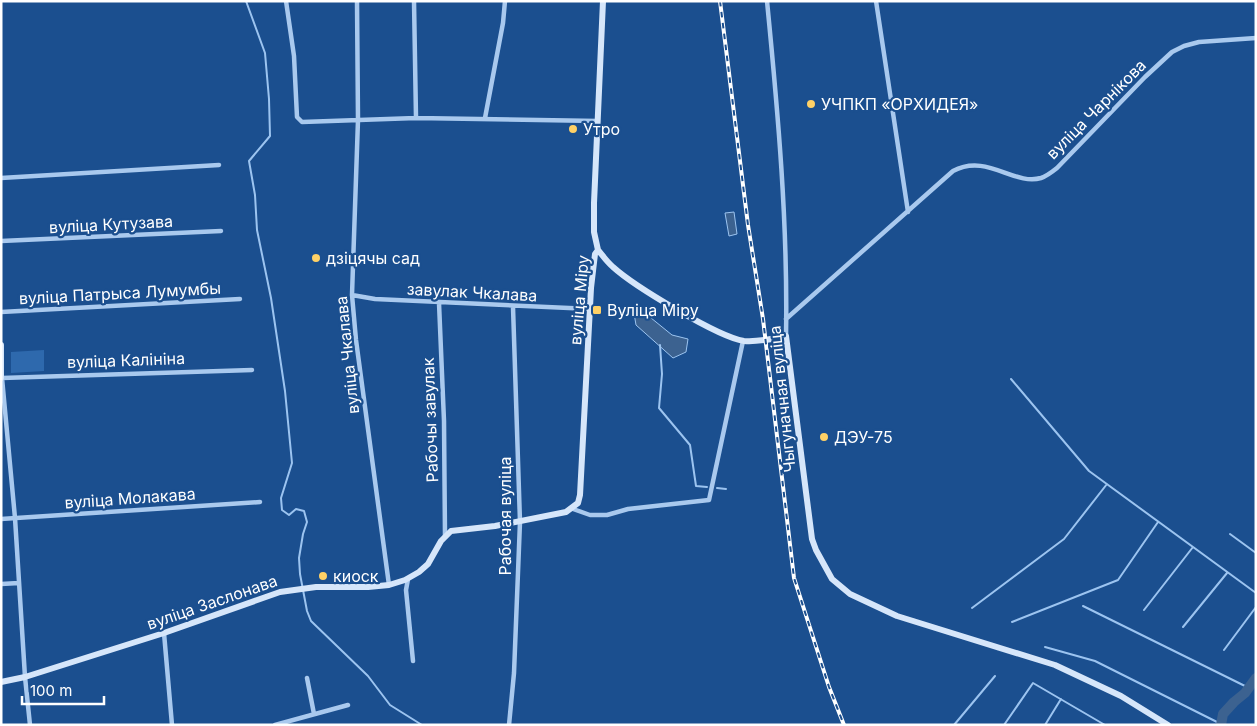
<svg xmlns="http://www.w3.org/2000/svg" width="1257" height="726" font-family="Inter,sans-serif">
  <style>
    .green { fill: #2e69ad }
    .water { fill: #3c6290; stroke: #9cc4f0 }
    .lines { fill: none; stroke-linecap: round; stroke-linejoin: round }
    .stream { stroke: #9cc4f0; stroke-width: 2 }
    .river { stroke: #3c6290; stroke-width: 10 }
    .street { stroke: #a9c9ee; stroke-width: 4.5 }
    .secondary { stroke: #d6e6fa; stroke-width: 6 }
    .rail-casing { stroke: #fff; stroke-width: 4 }
    .rail { stroke: #1b4f8f; stroke-width: 2; stroke-dasharray: 5.5; stroke-linecap: butt }
    .poi-dot { fill: #ffd166; stroke: #1b4f8f; stroke-width: 2 }
    .labels { text-anchor: middle; stroke-width: 4.5; stroke-linejoin: round; paint-order: stroke }
    .poi-label { font-size: 16px; fill: #fff; stroke: #1b4f8f; text-anchor: start }
    .street-label { font-size: 16px; fill: #fff; stroke: #1b4f8f }
  </style>
  <rect width="100%" height="100%" fill="#1b4f8f"/>
  <path class="green" d="M44 350V371L11 373V352Z"/>
  <path class="water" d="M734 212 737 234 729 236 725 213Z
    M640 309 672 335 688 339 686 352 673 358 636 325 634 313Z"/>
  <g class="lines">
    <path class="stream" d="M246 1 265 53 269 99 270 136 249 161 255 195 257 230 271 298 285 391 292 463 281 498 282 510 289 515 296 509 304 511 307 522 303 534 299 558 300 574 307 611 311 621 368 676 390 705 422 725
      M660 345 662 374 659 408 690 445 696 486 707 487
      M1011 379 1089 471 1256 593
      M717 488 726 489
      M1230 534 1256 553
      M1083 606 1249 688
      M972 608 1064 539 1107 484
      M1144 610 1193 547
      M1012 622 1118 580 1158 522
      M1183 627 1227 573
      M1045 647 1095 661 1221 724
      M1224 650 1256 607
      M954 725 995 676
      M1004 725 1033 683 1105 725
      M1045 725 1061 699"/>
    <path class="river" d="M1221 725 1223 714 1234 702 1245 693 1256 678"/>
    <path class="street" d="M286 1 294 56 297 117 302 122 416 118 598 121
      M357 1 358 120 352 295 356 340 389 585
      M414 1 416 118
      M767 1C778 113 788 224 786 336
      M876 1 908 212
      M485 118 503 23 505 1
      M1 178 219 165
      M1 241 221 231
      M352 295 375 299 591 309
      M439 303 444 421 445 536
      M1 312 240 299
      M786 319 953 171C987 153 1014 186 1041 178 1047 176 1052 172 1057 168L1145 77 1172 52 1184 46 1199 42 1256 38
      M573 509 590 515H607L628 509 709 500 743 341
      M1 519 260 502
      M408 579 406 590 413 661
      M1 584 19 583
      M164 633 172 725
      M307 678 314 714
      M30 725 25 677 15 518 2 378 252 370
      M275 725 348 705
      M509 725 514 673 520 522 513 307"/>
    <path class="secondary" d="M598 250C603 256 607 262 613 267 634 286 718 337 744 341 757 342 773 339 786 336L812 539 816 550 832 579 850 594 897 616 1055 665 1121 696 1168 725
      M1 345V378
      M1 682 25 677 164 633 280 592 316 587H368L389 585 405 580 419 572 428 564 441 541 451 531 495 526 566 512 578 503 580 495 591 288 595 254 598 250 594 232V203L603 1"/>
    <g class="rail-casing">
      <path id="rail" d="M720 1 748 225 763 319 794 578 829 687 844 725"/>
    </g>
    <use href="#rail" class="rail"/>
  </g>
  <g class="poi-dot">
    <circle cx="811" cy="104" r="5"/>
    <circle cx="573" cy="129" r="5"/>
    <circle cx="316" cy="258" r="5"/>
    <rect x="592" y="305" width="10" height="10" rx="2.5"/>
    <circle cx="824" cy="437" r="5"/>
    <circle cx="323" cy="576" r="5"/>
  </g>
  <g class="labels">
    <g class="poi-label">
      <text x="821" y="110">УЧПКП «ОРХИДЕЯ»</text>
      <text x="583" y="135">Утро</text>
      <text x="326" y="264">дзіцячы сад</text>
      <text x="607" y="316">Вуліца Міру</text>
      <text x="834" y="443">ДЭУ-75</text>
      <text x="333" y="582">киоск</text>
    </g>
    <g class="street-label">
      <text transform="translate(1096 109) rotate(-45)" y="6">вуліца Чарнікова</text>
      <text transform="translate(111 224) rotate(-3)" y="6">вуліца Кутузава</text>
      <text transform="translate(472 292) rotate(3)" y="6">завулак Чкалава</text>
      <text transform="translate(120 293) rotate(-3)" y="6">вуліца Патрыса Лумумбы</text>
      <text transform="translate(579 300) rotate(-85)" y="6">вуліца Міру</text>
      <text transform="translate(347 355) rotate(-96)" y="6">вуліца Чкалава</text>
      <text transform="translate(126 360) rotate(-2)" y="6">вуліца Калініна</text>
      <text transform="translate(782 399) rotate(-96)" y="6">Чыгуначная вуліца</text>
      <text transform="translate(430 420) rotate(-92)" y="6">Рабочы завулак</text>
      <text transform="translate(130 498) rotate(-4)" y="6">вуліца Молакава</text>
      <text transform="translate(505 516) rotate(-90)" y="6">Рабочая вуліца</text>
      <text transform="translate(212 602) rotate(-19)" y="6">вуліца Заслонава</text>
    </g>
  </g>
  <rect width="1257" height="726" fill="none" stroke="#ffffff" stroke-width="5"/>
  <path d="M22 696v8h82v-8" fill="none" stroke="#ffffff" stroke-width="2.5"/>
  <text x="30" y="696" font-size="15" fill="#ffffff" stroke="#1b4f8f" stroke-width="4" paint-order="stroke">100 m</text>
</svg>
